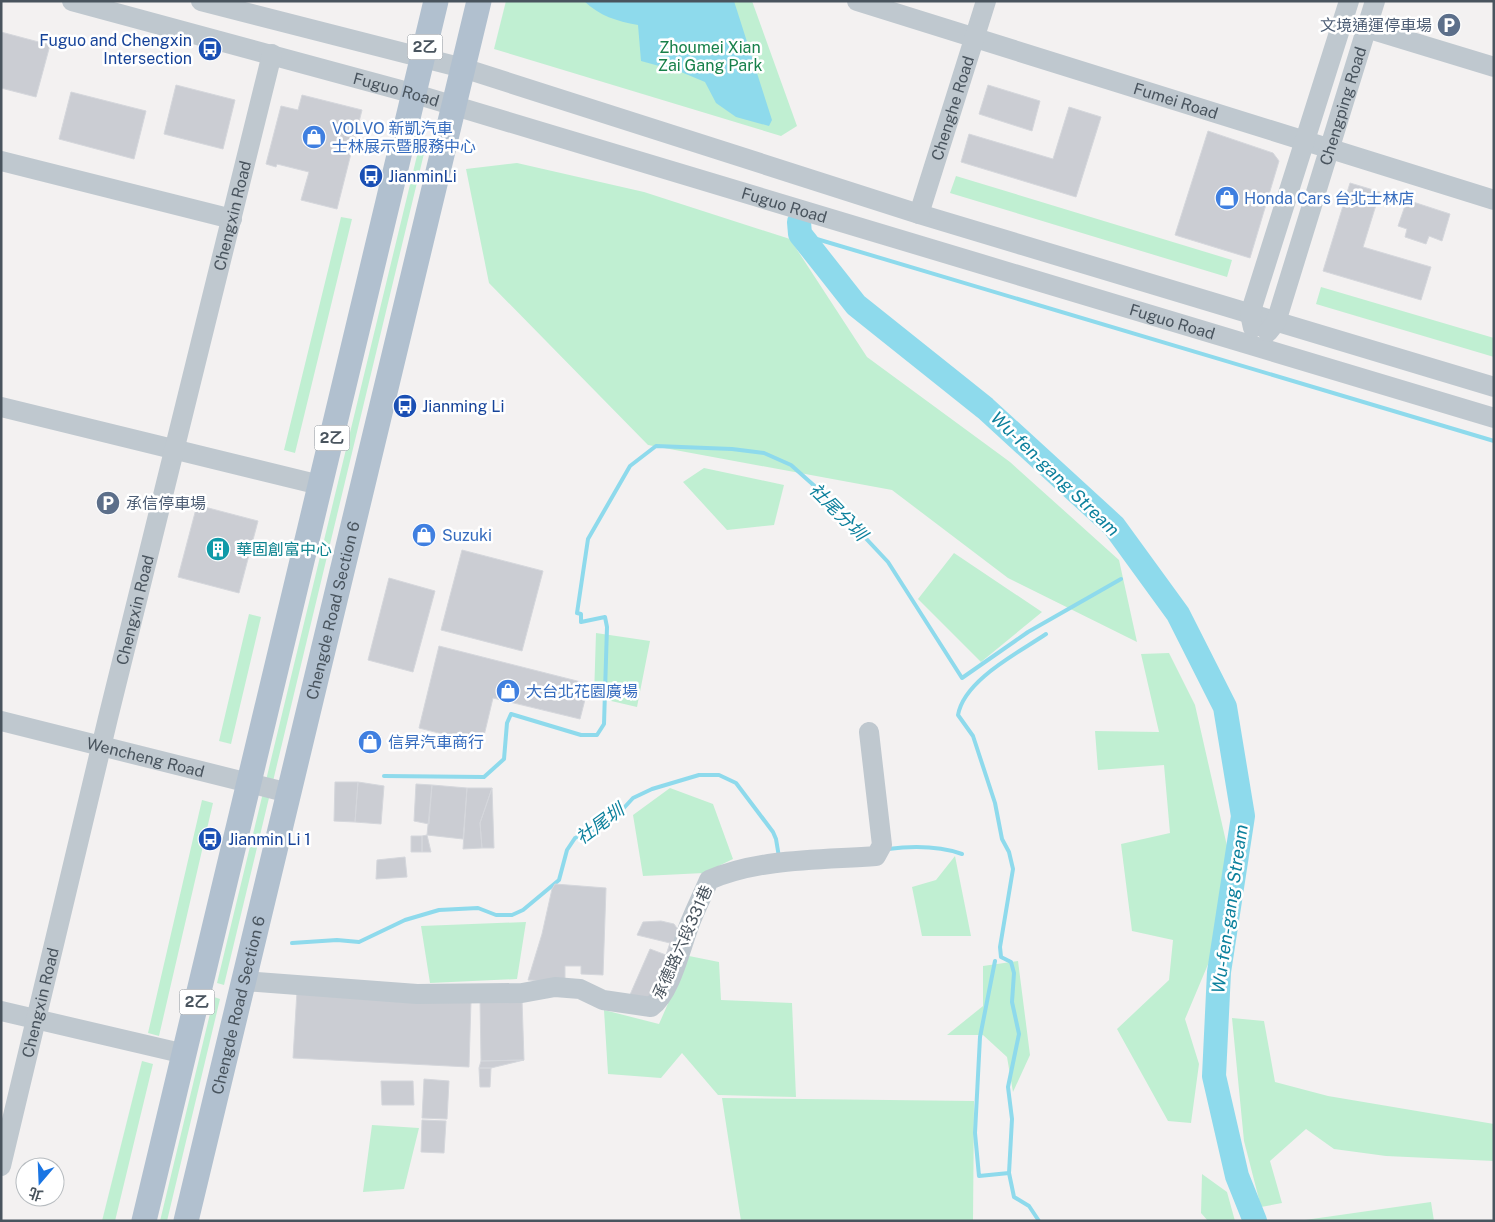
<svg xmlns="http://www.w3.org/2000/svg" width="1495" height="1222" font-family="'Public Sans','Noto Sans TC',sans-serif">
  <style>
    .green { fill: #c0efd2 }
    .water { fill: #8edaec }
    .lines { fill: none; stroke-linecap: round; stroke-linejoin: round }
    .stream { stroke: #8edaec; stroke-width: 4 }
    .river { stroke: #8edaec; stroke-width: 24 }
    .building { fill: #cbcdd3; stroke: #d5d7dc }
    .minor { stroke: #bfc8cf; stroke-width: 20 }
    .major { stroke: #b1c0cf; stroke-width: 25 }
    .labels { text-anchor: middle; stroke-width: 5; stroke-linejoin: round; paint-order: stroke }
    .shield { fill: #fff; stroke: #80878e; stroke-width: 1 }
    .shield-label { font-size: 15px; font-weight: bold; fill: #49545e }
    .service-label { font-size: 16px; fill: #4e5e75; stroke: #fff; text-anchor: end }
    .transit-label { font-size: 16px; fill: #164399; stroke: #fff; text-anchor: start }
    .park-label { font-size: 16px; fill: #18814b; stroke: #fff }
    .street-label { font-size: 16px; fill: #49545e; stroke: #fff }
    .shop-label { font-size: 16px; fill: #366cbe; stroke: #fff; text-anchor: start }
    .culture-label { font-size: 16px; fill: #0d838f; stroke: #fff; text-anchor: start }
    .water-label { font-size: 18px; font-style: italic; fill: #0d819d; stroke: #fff }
  </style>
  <rect width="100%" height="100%" fill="#f3f1f1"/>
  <path class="green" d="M506 1H752L797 126 781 136 494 49Z
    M421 139 427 141 224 985 217 983Z
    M517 163 644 192 790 239 867 357 1010 462 1119 560 1137 642 1008 578 892 490 648 445 489 283 466 169Z
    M956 176 1232 260 1227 277 950 193Z
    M341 217 352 219 295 453 284 450Z
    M1321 287 1494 338V357L1316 304Z
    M704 468 784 485 774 525 727 530 683 482Z
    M954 553 1042 612 981 662 918 599Z
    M249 614 261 617 231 744 219 741Z
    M596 633 650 641 637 707 594 697Z
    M1169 653 1195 705 1227 846 1217 943 1185 1019 1199 1064 1191 1123 1168 1121 1117 1029 1169 980 1173 940 1132 931 1121 844 1170 833 1164 765 1098 770 1095 731 1159 732 1141 654Z
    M670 788 713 804 733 859 704 873 643 876 633 815Z
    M202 800 213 803 159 1036 148 1033Z
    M955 856 971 936H922L912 887 936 880Z
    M526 922 517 979 430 983 421 926Z
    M689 956 719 962 721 1000 792 1003 796 1097 718 1095 682 1053 661 1078 608 1074 604 1010 659 1024Z
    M1018 961 1030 1055 1013 1092 1007 1057 983 1035H947L983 1006V966Z
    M214 997 220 999 167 1221H160Z
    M1232 1018 1264 1021 1275 1082 1328 1096 1494 1124V1161L1386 1156 1334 1149 1306 1129 1270 1161 1282 1203 1261 1207 1244 1141Z
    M142 1061 153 1064 115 1221H102Z
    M722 1098 974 1101 973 1221H741Z
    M372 1125 419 1128 404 1189 363 1192Z
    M1202 1174 1227 1192 1235 1221H1208L1201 1213Z
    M1431 1202 1434 1221H1298Z"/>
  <path class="water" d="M584 1H734L772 120 769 126 736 117 716 103 705 82 681 72 641 61 638 25C616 21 600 16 584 1Z"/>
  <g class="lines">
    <path class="stream" d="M800 234 1494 441
      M384 776 484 777 504 759 507 723 511 714 581 735H597L604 724 607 627 605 617 581 622V614L577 613 588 539 630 466 656 446 732 449 764 453 791 465 828 498 888 562 962 678 1028 632 1121 579
      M888 849C912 846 939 846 962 854
      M292 943 337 940 359 942 405 920 439 910 478 908 496 915H512L523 910 559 880 567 850 575 838 611 822 633 798 652 789 699 775H719L736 783 773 832 776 839 779 857
      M995 961 980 1037 975 1133 979 1176 1009 1173
      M1039 1221 1029 1206 1014 1197 1009 1173 1012 1119 1008 1087 1019 1034 1012 1002 1014 973 1011 962 1001 957 1000 947 1013 869 1009 852 1002 839 995 803 973 736 958 715C964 680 1018 653 1046 634"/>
    <path class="river" d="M799 222 800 234 856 305 985 408 1114 526 1178 614 1225 707 1243 816 1219 972 1214 1076 1237 1176 1255 1221"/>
  </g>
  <path class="building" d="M1 32 50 45 36 97 1 88Z
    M176 85 235 100 223 149 164 134Z
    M988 85 1040 101 1032 131 979 114Z
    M71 92 146 111 134 159 59 139Z
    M302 95 362 110 337 209 301 200 309 172 277 164 276 167 266 164 281 106 298 110Z
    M1069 107 1101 117 1076 197 961 162 969 134 1053 159Z
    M1208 131 1273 153 1279 161 1250 258 1175 235Z
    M1350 183 1380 192 1363 247 1431 267 1421 300 1323 271Z
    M1407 200 1450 214 1442 241 1429 236 1426 244 1405 237 1407 229 1398 226Z
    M197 505 258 521 239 593 178 577Z
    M462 550 543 571 522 651 441 630Z
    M389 578 435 591 413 672 368 660Z
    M439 646 589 684 580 719 493 698 482 744 419 728Z
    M335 782H358L355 822 334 821Z
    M358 782 384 786 381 824 355 822Z
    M416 784 432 785 429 824 414 821Z
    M432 785 467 788 463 839 427 835Z
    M467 788H492L480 823 482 848 463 849Z
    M492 788 494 848H482L480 823Z
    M427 835 431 852H422V836Z
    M411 836H422V852H411Z
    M405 857 407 877 376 879 377 860Z
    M555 884 606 888 603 975 581 974V966H565V982L528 980 542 934 552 889Z
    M661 921 674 924 679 931 670 958 651 999 629 997 650 949 666 955 670 943 637 935 643 922Z
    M297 991 471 1001 469 1067 293 1058Z
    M480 999H522L524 1060 481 1061Z
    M524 1060 491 1068H479L481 1061Z
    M479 1068H491L490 1087H480Z
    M424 1079 449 1081 447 1119 422 1118Z
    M381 1081H413L414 1105H382Z
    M422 1120 446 1121 444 1153 421 1152Z"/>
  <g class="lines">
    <g class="minor">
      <path id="s1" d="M72 1 415 94 1494 418"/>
      <path d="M201 1 463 68 919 214 1494 387"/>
      <path id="s2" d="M857 1 1494 200"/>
      <path d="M1366 28 1494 67"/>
      <path d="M1 161 232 219"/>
      <path id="s3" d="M919 214 986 1"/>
      <path d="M1253 328 1250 314 1349 1"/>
      <path id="s4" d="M1268 332 1276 322 1375 1"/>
      <path d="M1 407 320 485"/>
      <path id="s5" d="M1 721 289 793"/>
      <path d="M244 981 417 994 522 993 555 987 580 989 603 1000 651 1007C671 993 681 946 690 923 696 908 703 894 709 880 761 858 820 860 876 856L882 845 869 732"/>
      <path d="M1 1011 185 1054"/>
      <path id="s6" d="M1 1166 108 718 272 54"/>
    </g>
    <g class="major">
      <path d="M144 1221 436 1"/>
      <path id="s7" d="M186 1221 479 1"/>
    </g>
  </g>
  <defs>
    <g id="parking-disc" transform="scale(1.25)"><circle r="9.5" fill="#5c6f8a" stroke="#fff"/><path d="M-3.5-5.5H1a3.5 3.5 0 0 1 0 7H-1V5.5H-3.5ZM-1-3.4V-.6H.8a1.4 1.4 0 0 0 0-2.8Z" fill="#fff"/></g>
    <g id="bus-disc" transform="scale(1.25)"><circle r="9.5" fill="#1a4fb4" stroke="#fff"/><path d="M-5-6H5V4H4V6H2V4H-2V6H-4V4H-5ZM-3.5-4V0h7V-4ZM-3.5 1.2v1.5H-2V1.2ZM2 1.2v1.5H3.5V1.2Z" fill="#fff"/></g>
    <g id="shop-disc" transform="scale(1.25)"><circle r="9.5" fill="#3f7fe0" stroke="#fff"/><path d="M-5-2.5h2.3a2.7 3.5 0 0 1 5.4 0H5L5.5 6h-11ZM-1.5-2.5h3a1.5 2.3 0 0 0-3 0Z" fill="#fff"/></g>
    <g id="building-disc" transform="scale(1.25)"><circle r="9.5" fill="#0f9aa8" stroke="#fff"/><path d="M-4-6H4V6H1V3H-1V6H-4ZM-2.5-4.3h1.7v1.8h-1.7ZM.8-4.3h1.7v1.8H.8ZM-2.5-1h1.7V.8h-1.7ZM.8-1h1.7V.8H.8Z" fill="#fff"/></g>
  </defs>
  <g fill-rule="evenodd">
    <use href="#parking-disc" x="1449" y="25"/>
    <use href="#bus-disc" x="210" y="49"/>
    <use href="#shop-disc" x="314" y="137"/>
    <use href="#bus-disc" x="371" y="176"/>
    <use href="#shop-disc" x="1227" y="198"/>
    <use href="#bus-disc" x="405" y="406"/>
    <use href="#parking-disc" x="108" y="503"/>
    <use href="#shop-disc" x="424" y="535"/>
    <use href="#building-disc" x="218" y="549"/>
    <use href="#shop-disc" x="508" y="691"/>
    <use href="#shop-disc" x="370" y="742"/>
    <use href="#bus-disc" x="210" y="839"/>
  </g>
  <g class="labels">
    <g class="shield">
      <rect x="407.5" y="34.5" width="35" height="25" rx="4"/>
      <rect x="314.5" y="425.5" width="35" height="25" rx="4"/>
      <rect x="179.5" y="989.5" width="35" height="25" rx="4"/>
    </g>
    <g class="shield-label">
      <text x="425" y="52">2乙</text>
      <text x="332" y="443">2乙</text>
      <text x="197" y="1007">2乙</text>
    </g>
    <g class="service-label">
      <text x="1432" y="31">文境通運停車場</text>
      <text x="126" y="509" text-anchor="start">承信停車場</text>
    </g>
    <g class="transit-label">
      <text x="192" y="46" text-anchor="end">Fuguo and Chengxin<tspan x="192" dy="18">Intersection</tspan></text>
      <text x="388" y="182">JianminLi</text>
      <text x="422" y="412">Jianming Li</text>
      <text x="228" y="845">Jianmin Li 1</text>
    </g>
    <g class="park-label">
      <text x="710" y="53">Zhoumei Xian<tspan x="710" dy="18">Zai Gang Park</tspan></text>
    </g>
    <g class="street-label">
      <text dy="6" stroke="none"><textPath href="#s1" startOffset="336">Fuguo Road</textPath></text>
      <text dy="6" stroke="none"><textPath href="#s2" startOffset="334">Fumei Road</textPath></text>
      <text dy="6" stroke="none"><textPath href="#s4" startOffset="239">Chengping Road</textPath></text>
      <text dy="6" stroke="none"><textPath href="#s3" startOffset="111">Chenghe Road</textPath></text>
      <text dy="6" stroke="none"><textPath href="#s1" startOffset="741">Fuguo Road</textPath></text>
      <text dy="6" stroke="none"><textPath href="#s6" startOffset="978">Chengxin Road</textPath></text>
      <text dy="6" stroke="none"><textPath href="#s1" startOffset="1146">Fuguo Road</textPath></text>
      <text dy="6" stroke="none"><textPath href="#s6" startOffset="572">Chengxin Road</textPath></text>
      <text dy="6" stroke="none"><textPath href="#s7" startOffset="628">Chengde Road Section 6</textPath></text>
      <text dy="6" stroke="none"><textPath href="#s5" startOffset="149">Wencheng Road</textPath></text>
      <text transform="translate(682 942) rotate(-66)" y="6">承德路六段331巷</text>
      <text dy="6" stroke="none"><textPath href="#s6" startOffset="168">Chengxin Road</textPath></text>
      <text dy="6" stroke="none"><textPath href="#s7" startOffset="222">Chengde Road Section 6</textPath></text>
    </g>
    <g class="shop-label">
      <text x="332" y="134">VOLVO 新凱汽車<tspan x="332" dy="18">士林展示暨服務中心</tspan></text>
      <text x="1244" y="204">Honda Cars 台北士林店</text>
      <text x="442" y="541">Suzuki</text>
      <text x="526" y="697">大台北花園廣場</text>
      <text x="388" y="748">信昇汽車商行</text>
    </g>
    <g class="culture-label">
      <text x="236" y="555">華固創富中心</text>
    </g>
    <g class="water-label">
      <text transform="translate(1055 474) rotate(44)" y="6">Wu-fen-gang Stream</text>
      <text transform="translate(838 512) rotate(45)" y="6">社尾分圳</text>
      <text transform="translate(600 824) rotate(-36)" y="6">社尾圳</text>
      <text transform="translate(1230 909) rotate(-82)" y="6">Wu-fen-gang Stream</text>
    </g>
  </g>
  <rect width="1495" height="1222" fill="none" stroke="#49545e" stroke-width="5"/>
  <g transform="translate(40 1182) rotate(199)"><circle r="24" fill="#ffffff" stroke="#b6bbbf"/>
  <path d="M0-4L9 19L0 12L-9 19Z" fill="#1a75e3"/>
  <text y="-8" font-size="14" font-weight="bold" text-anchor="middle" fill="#49545e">北</text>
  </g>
</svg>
